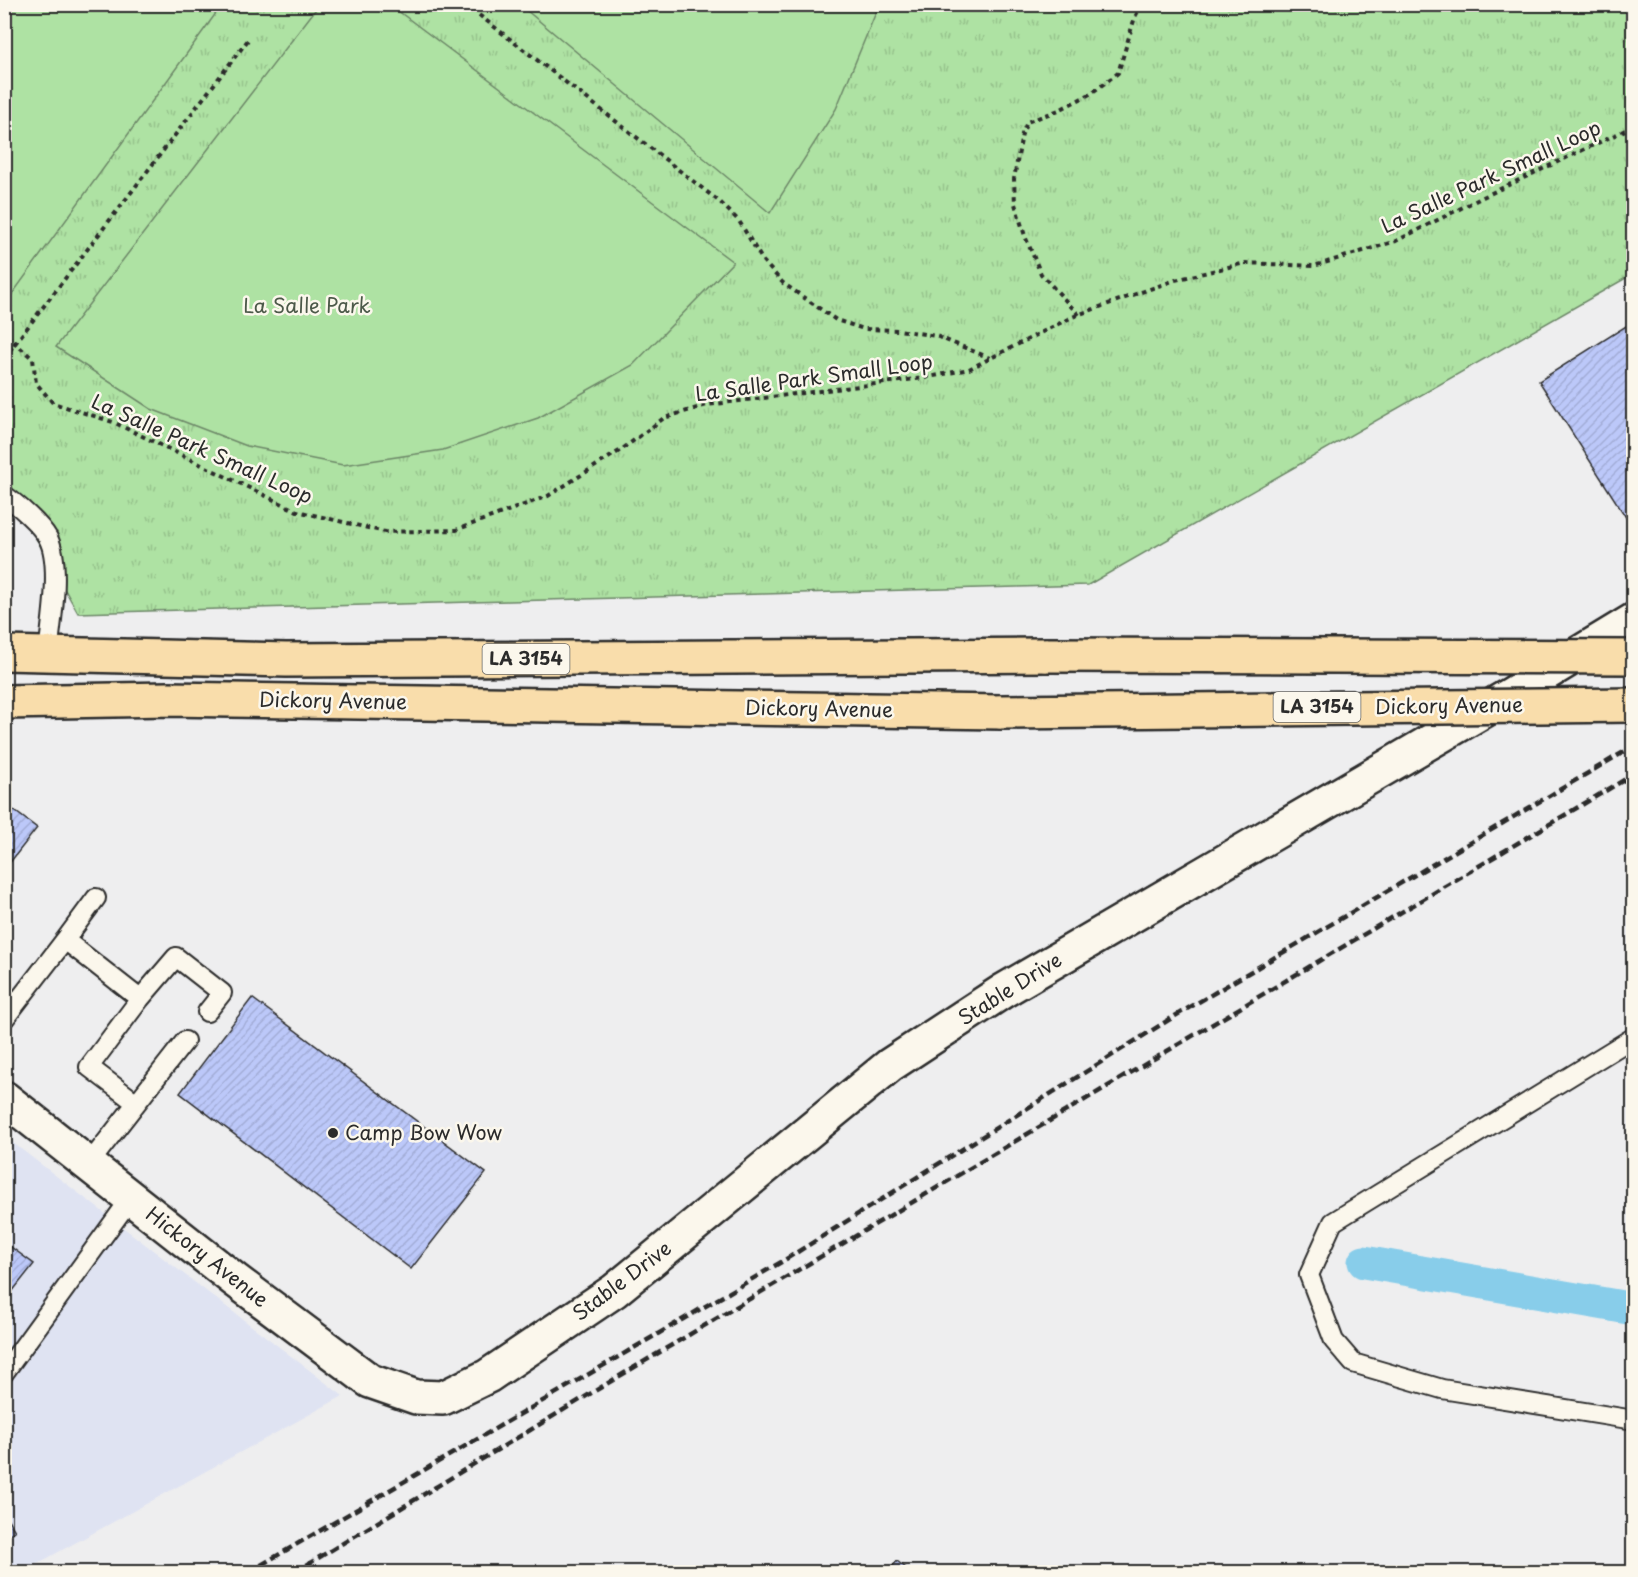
<svg xmlns="http://www.w3.org/2000/svg" width="1638" height="1577" font-family="'Playpen Sans',sans-serif">
  <style>
    .built { fill: #dfe3f2 }
    .grass { fill: url(#grass-tufts); stroke: #6c8667; stroke-width: 1.5 }
    .pitch { fill: #aee2a3; stroke: #6c8667; stroke-width: 1.5 }
    .lines { fill: none; stroke-linecap: round; stroke-linejoin: round }
    .canal { stroke: #88cdea; stroke-width: 33 }
    .building { fill: url(#building-hatch); stroke: #2b2b2b; stroke-width: 1.5 }
    .lane-casing { stroke: #2b2b2b; stroke-width: 22 }
    .street-casing { stroke: #2b2b2b; stroke-width: 38 }
    .primary-casing { stroke: #2b2b2b; stroke-width: 38 }
    .path { stroke: #2b2b2b; stroke-width: 4; stroke-dasharray: 4.5 4.5; stroke-linecap: butt }
    .lane { stroke: #fbf7ec; stroke-width: 18 }
    .street { stroke: #fbf7ec; stroke-width: 33 }
    .primary { stroke: #f9ddab; stroke-width: 33 }
    .rail { stroke: #2b2b2b; stroke-width: 4.5; stroke-dasharray: 9 4.5; stroke-linecap: butt }
    .primary-bridge-casing { stroke: #2b2b2b; stroke-width: 38; stroke-linecap: butt }
    .primary-bridge { stroke: #f9ddab; stroke-width: 33 }
    .poi-dot { fill: #2b2b2b; stroke: #fbf7ec; stroke-width: 2 }
    .labels { text-anchor: middle; stroke-width: 5; stroke-linejoin: round; paint-order: stroke }
    .shield { fill: #fbf7ec; stroke: #696865; stroke-width: 1.5 }
    .shield-label { font-size: 18px; font-weight: bold; fill: #2b2b2b }
    .street-label { font-size: 20px; fill: #2b2b2b; stroke: #fbf7ec }
    .park-label { font-size: 20px; fill: #4c5949; stroke: #fbf7ec }
    .poi-label { font-size: 20px; fill: #2b2b2b; stroke: #fbf7ec; text-anchor: start }
  </style>
  <defs>
    <pattern id="grass-tufts" width="24" height="20" patternUnits="userSpaceOnUse" patternTransform="scale(1.5)"><rect width="24" height="20" fill="#aee2a3"/><path d="M3 7l-1-3M5 7V3M7 7l1-3M15 17l-1-3M17 17v-4M19 17l1-3" fill="none" stroke="#96c28c"/></pattern>
    <pattern id="building-hatch" width="6" height="6" patternUnits="userSpaceOnUse" patternTransform="scale(1.5)"><rect width="6" height="6" fill="#bcc8f9"/><path d="M-1 1l2-2M0 6l6-6M5 7l2-2" fill="none" stroke="#a2acd6"/></pattern>
  </defs>
  <rect width="100%" height="100%" fill="#eeeeef"/>
  <filter id="ink" filterUnits="userSpaceOnUse"><feTurbulence type="fractalNoise" baseFrequency=".0167" numOctaves="2"/><feDisplacementMap in="SourceGraphic" scale="12" xChannelSelector="R" yChannelSelector="G"/><feConvolveMatrix kernelMatrix="1 2 1 2 8 2 1 2 1" color-interpolation-filters="sRGB"/></filter>
  <g filter="url(#ink)">
    <path class="built" d="M4 1136 343 1396 22 1572H4Z"/>
    <path class="grass" d="M4 5H1633V274L1088 585 78 613 5 483Z"/>
    <path class="pitch" d="M5 4 222 5 5 304 4 5Z
      M319 5H390L733 262 633 365 538 418 443 450 343 465 247 446 151 409 56 347Z
      M520 5H879L836 109 770 213Z"/>
    <g class="lines">
      <path class="canal" d="M1364 1262 1634 1309"/>
    </g>
    <path class="building" d="M1634 321V530L1539 381Z
      M4 803 37 828 4 870Z
      M252 998 486 1173 411 1269 180 1093Z
      M4 1242 34 1264 4 1302Z
      M4 1513 15 1531 4 1537Z
      M897 1561 911 1572H888Z"/>
    <g class="lines">
      <g class="lane-casing">
        <path id="lane" d="M4 495C17 504 40 524 48 538 62 564 51 623 48 654
          M96 898 65 940 140 999 89 1067 135 1102
          M140 999 176 957 222 993 207 1012
          M5 1018 65 940
          M1634 1037 1333 1222 1309 1275 1334 1341 1353 1363 1442 1389 1634 1420
          M88 1165 185 1041
          M4 1373 131 1198"/>
      </g>
      <g class="street-casing">
        <path id="street" d="M4 1098 235 1280 370 1381 416 1397 443 1398 488 1376 614 1291 890 1065 1003 991 1512 694 1634 620"/>
      </g>
      <g class="primary-casing">
        <path id="primary" d="M4 653 286 660 1047 655
          M4 702 168 699 1001 712"/>
      </g>
      <path class="path" d="M479 15 720 202 739 221 763 261 783 283 836 320 864 329 899 330 936 336 990 358
        M1079 315 1041 274 1025 236 1015 204 1014 179 1022 134 1027 122 1059 110 1090 94 1118 73 1135 17 1142 4
        M4 340 15 343 33 359 36 383 53 403 113 422 297 511 385 532 456 530 548 496 621 450 664 418 707 405 924 378 969 369 1072 317 1175 280 1245 263 1314 266 1396 241 1483 197 1634 126
        M4 358 248 40"/>
      <use href="#lane" class="lane"/>
      <use href="#street" class="street"/>
      <use href="#primary" class="primary"/>
      <path class="rail" d="M249 1572 783 1261 1175 1016 1634 746
        M295 1572 623 1374 1634 774"/>
      <g class="primary-bridge-casing">
        <path id="primary-bridge" d="M1047 655 1634 657
          M1001 712 1634 705"/>
      </g>
      <use href="#primary-bridge" class="primary-bridge"/>
    </g>
  </g>
  <circle class="poi-dot" cx="333" cy="1133" r="6"/>
  <g class="labels">
    <g class="shield">
      <rect x="482.5" y="644" width="87" height="30" rx="4.5"/>
      <rect x="1273.5" y="692" width="87" height="30" rx="4.5"/>
    </g>
    <g class="shield-label">
      <text x="526" y="665">LA 3154</text>
      <text x="1317" y="713">LA 3154</text>
    </g>
    <g class="street-label">
      <text transform="translate(1491 177) rotate(-25)" y="7">La Salle Park Small Loop</text>
      <text transform="translate(814 378) rotate(-8)" y="7">La Salle Park Small Loop</text>
      <text transform="translate(202 449) rotate(24)" y="7">La Salle Park Small Loop</text>
      <text transform="translate(333 701) rotate(1)" y="7">Dickory Avenue</text>
      <text transform="translate(1449 706) rotate(-1)" y="7">Dickory Avenue</text>
      <text transform="translate(819 709) rotate(1)" y="7">Dickory Avenue</text>
      <text transform="translate(1010 989) rotate(-32)" y="7">Stable Drive</text>
      <text transform="translate(207 1257) rotate(38)" y="7">Hickory Avenue</text>
      <text transform="translate(622 1281) rotate(-37)" y="7">Stable Drive</text>
    </g>
    <g class="park-label">
      <text x="307" y="313">La Salle Park</text>
    </g>
    <g class="poi-label">
      <text x="345" y="1140">Camp Bow Wow</text>
    </g>
  </g>
  <rect width="1638" height="1577" fill="none" stroke="#fbf7ec" stroke-width="24"/>
  <rect x="12" y="12" width="1614" height="1553" fill="none" stroke="#2b2b2b" stroke-width="2" filter="url(#ink)"/>
</svg>
